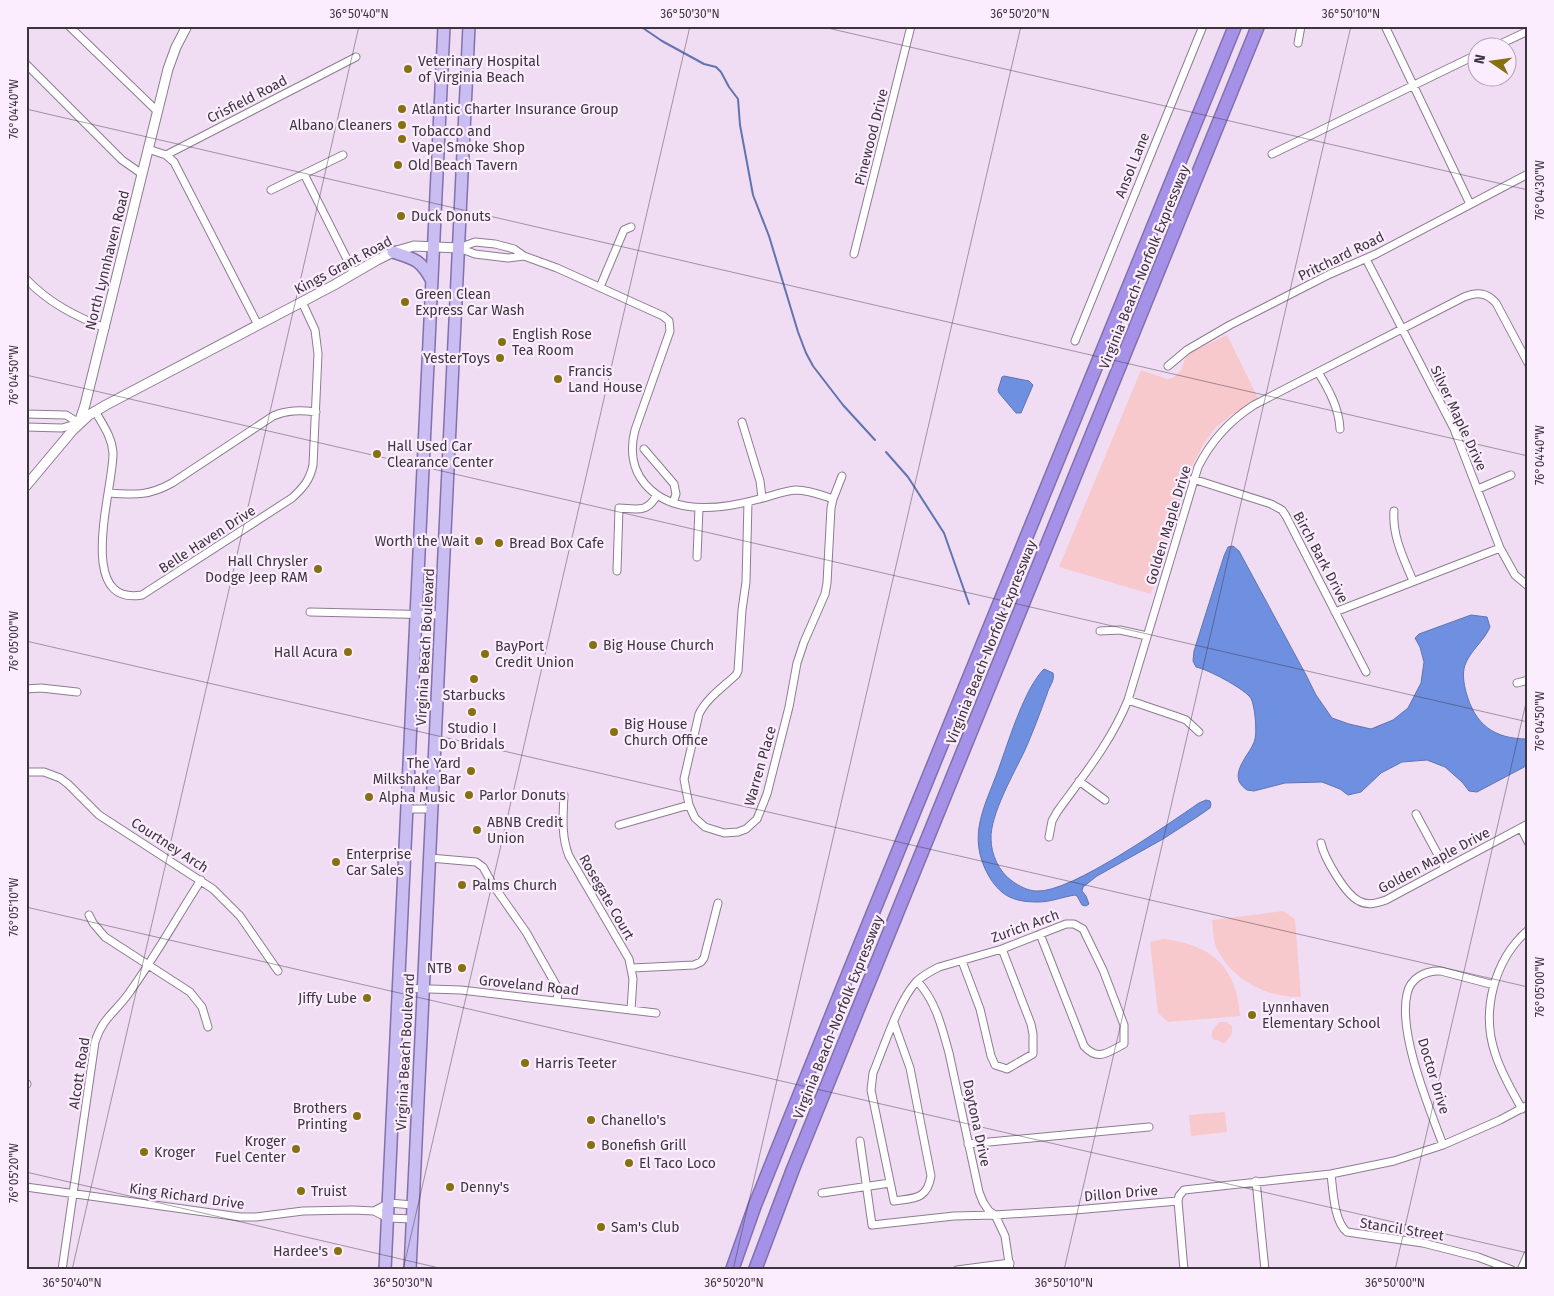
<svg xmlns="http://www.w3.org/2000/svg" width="1554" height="1296" font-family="'Fira Sans',sans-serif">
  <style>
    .green { fill: #f7c9cc }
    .water { fill: #6f8fe1; stroke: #6074b0 }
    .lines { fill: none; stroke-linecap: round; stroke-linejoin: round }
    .stream { stroke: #6074b0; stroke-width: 2 }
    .minor-casing { stroke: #8d7c90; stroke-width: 9 }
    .tertiary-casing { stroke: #8d7c90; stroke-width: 11 }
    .primary-casing { stroke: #8171ac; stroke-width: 14 }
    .motorway-casing { stroke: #8171ac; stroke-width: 15 }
    .minor { stroke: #fff; stroke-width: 7 }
    .tertiary { stroke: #fff; stroke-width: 9 }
    .primary { stroke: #cabdf1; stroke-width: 11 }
    .motorway { stroke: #a691e8; stroke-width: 12 }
    .ticks { fill: none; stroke: #3c353e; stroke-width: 1; stroke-opacity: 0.45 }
    .poi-dot { fill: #86700f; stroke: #fbecfe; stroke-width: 2 }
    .labels { text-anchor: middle; stroke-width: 4.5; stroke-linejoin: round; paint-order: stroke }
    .poi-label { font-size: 14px; fill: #3c353e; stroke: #fbecfe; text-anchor: start }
    .street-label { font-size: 14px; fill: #3c353e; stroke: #fbecfe }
    .neatline { fill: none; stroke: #3c353e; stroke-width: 2 }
    .ticks-label { font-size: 12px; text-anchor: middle; fill: #3c353e }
  </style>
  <rect width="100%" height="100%" fill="#f0ddf4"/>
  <path class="green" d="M1227 335 1258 398 1230 416 1215 428 1203 445 1189 472 1151 594 1059 567 1141 370 1167 379 1173 378 1181 370 1187 354Z
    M1283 911 1295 919 1301 997C1266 998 1228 978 1215 944 1213 937 1213 928 1212 920Z
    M1164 939C1212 945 1237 967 1240 1016L1168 1022 1158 1013 1150 942Z
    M1219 1022H1227L1232 1026V1034L1225 1043H1222L1218 1040H1214L1212 1037V1031Z
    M1225 1112 1227 1132 1191 1136 1189 1115Z"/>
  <path class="water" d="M1004 376 1029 381 1033 385 1021 413H1016L999 393 998 390 1002 377Z
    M1233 546 1239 551 1306 675 1316 695 1332 718 1349 724 1371 729 1393 720 1408 708 1421 683 1424 662 1420 647 1415 638 1419 634 1471 615 1487 617 1490 627C1484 641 1470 651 1465 665 1462 674 1464 684 1466 692 1475 725 1494 739 1528 739V765L1477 792 1469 791 1462 782 1445 767 1427 760 1402 762 1381 773 1361 792 1348 795 1340 789 1322 782 1285 783 1254 791 1247 790C1244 788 1240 784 1239 781 1234 767 1252 752 1255 739 1257 731 1255 703 1250 697 1241 687 1209 670 1196 667L1193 661 1194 651 1224 556 1228 547Z
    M1044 669 1053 673C1055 681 1049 686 1047 694 1040 713 1033 732 1025 750 1014 773 990 815 991 839 991 854 999 872 1012 881 1019 886 1028 891 1037 891 1071 893 1168 824 1199 803L1206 800 1210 801 1211 804 1210 808 1197 817 1163 839 1097 876 1083 887 1082 891 1086 896 1089 904 1086 906 1082 905 1077 896 1075 895C1062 897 1051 902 1038 902 1015 902 1002 897 990 878 964 835 987 804 1001 762 1010 737 1025 688 1044 669Z"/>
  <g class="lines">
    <path class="stream" d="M640 26 662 41 704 64 716 67 721 72 729 87 738 99 740 125 753 195 769 236 798 332 806 353 813 366 843 405 875 440
      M886 452 908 477 944 533 969 604"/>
    <g class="minor-casing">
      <path id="minor" d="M69 26 157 111
        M1385 26 1470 204
        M1298 43 1301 26
        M1492 48 1528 31
        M26 64 122 160 142 174
        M148 149 166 155 174 162 258 325
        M1272 154 1476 55
        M166 155 356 57
        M304 174 354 273
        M271 190 343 155
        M459 248 475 242 495 244 514 249 524 256 557 268 663 316 669 321 670 331 635 430C630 449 632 469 645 484 673 517 723 509 759 499 772 496 783 491 796 490 809 490 821 495 833 499
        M459 248 475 254 508 258 524 256
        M854 254 911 26
        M1366 259 1454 429 1500 548 1515 575 1528 586
        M26 279C49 303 75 316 105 328
        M600 287 624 230 631 227
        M1075 341 1203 26
        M1168 366 1187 350 1230 325 1330 274 1376 254 1528 174
        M1318 372C1329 390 1339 408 1340 429
        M95 411C103 425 112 437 113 453 114 486 74 607 142 595L292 498C303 488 310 480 313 465L318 354 315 330 302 302
        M26 414 66 415 79 423
        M742 422 760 481 762 498
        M26 427 62 428 79 423
        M644 449 674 484 676 494 673 503
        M1193 479 1271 504 1282 510 1286 516 1366 672
        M1478 489 1511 475
        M109 493C134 495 149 496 172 483L273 416C287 410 300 410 316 412
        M748 502 746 582 742 610 738 671 736 675C723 687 707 698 699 714L684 779 689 805 695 818 705 827 724 833 738 832 746 829 757 819 767 794 789 707 797 663 804 642 825 594 827 583 831 508 833 499 842 476
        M1394 511C1392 536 1404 559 1413 581
        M697 557 699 508
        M617 571 619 508C638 509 647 513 657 495
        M310 612 441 615
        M1335 612 1500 548
        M1100 631 1120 630 1147 636
        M1517 683 1528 680
        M26 689 41 688 77 692
        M1128 700 1178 717 1186 720 1199 732
        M26 772H44L60 778 68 784 99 815 213 889 240 916 278 971
        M1079 781 1105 800
        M564 795C563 816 561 836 569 856L629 959 633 979 631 1010
        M408 809H432
        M1416 814 1445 868
        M619 825 689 805
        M1521 828 1528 842
        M1049 837 1052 821 1057 812C1083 776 1111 742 1128 700L1198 467C1211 441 1229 421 1254 405L1464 297C1477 292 1486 292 1496 303L1528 363
        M1321 843C1324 858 1345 894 1359 901 1368 906 1377 903 1386 900L1528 824
        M430 858 476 862 483 867 493 885 526 932 556 985 558 992 557 1001
        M89 915 93 923 105 937 190 992 202 1007 208 1027
        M962 961 980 1009 991 1056 995 1065 1007 1069 1033 1054V1034L1031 1024 1002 949
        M632 968 694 965 701 962 704 958 718 903
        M917 981C936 1001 942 1028 949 1053L979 1192 983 1202 989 1211 995 1215 1005 1236 1010 1270
        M399 988 461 990 656 1013
        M894 1023 910 1068 931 1176C927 1200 914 1198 894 1201L871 1090 873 1073C884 1047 898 1002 916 982 923 975 931 971 939 967L1002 949 1066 924H1074L1083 929 1103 970 1124 1025V1044C1108 1052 1098 1062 1084 1046L1040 934
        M26 1084H27
        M1522 1109C1512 1091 1501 1073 1495 1053 1481 1011 1494 960 1528 930
        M860 1141 872 1225 954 1216 995 1215 1075 1210 1178 1201
        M968 1144 1149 1127
        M1443 1145C1429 1107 1398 1034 1407 994 1410 978 1426 970 1441 971L1494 985
        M1331 1174C1333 1190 1334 1222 1347 1232L1423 1243 1478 1257 1512 1270
        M1256 1181 1265 1270
        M26 1187 240 1217H256L303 1211 353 1210 374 1211 388 1218 412 1219
        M822 1193 890 1183
        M374 1211 389 1203 413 1205
        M62 1270 95 1042C103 1017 115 1013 129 993 155 957 177 917 201 880
        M957 1270 1010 1263
        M1184 1270 1178 1201 1179 1196 1184 1190 1331 1174 1394 1161 1443 1145 1500 1120 1528 1105
        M1521 1270 1528 1254"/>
    </g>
    <g class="tertiary-casing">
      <path id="tertiary" d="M79 423 85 405 168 69 176 47 187 26
        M26 486 72 431 89 415 106 405 334 285 377 260 393 252 414 246 459 248"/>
    </g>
    <g class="primary-casing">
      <path id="primary" d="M393 252C415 259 421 260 432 281
        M385 1270 444 26
        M410 1270 469 26"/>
    </g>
    <g class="motorway-casing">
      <path id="motorway" d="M732 1270 755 1205 859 947 1235 26
        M755 1270 793 1169 1258 26"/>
    </g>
    <use href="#minor" class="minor"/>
    <use href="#tertiary" class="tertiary"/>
    <use href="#primary" class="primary"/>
    <use href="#motorway" class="motorway"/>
  </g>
  <path class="ticks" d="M819 26 1528 190M26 36 28 26M26 109 1528 456M26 375 1528 722M26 641 1528 987M26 907 1528 1253M26 1172 448 1270M72 1270 359 26M403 1270 690 26M733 1270 1021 26M1064 1270 1351 26M1395 1270 1528 694"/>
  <g class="poi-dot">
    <circle cx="408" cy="69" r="5"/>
    <circle cx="402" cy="109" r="5"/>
    <circle cx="402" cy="125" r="5"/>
    <circle cx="402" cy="139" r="5"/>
    <circle cx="398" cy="165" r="5"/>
    <circle cx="401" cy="216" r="5"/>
    <circle cx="405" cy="302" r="5"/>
    <circle cx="502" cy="342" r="5"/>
    <circle cx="500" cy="358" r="5"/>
    <circle cx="558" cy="379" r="5"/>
    <circle cx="377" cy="454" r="5"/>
    <circle cx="479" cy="541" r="5"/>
    <circle cx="499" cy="543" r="5"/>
    <circle cx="318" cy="569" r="5"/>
    <circle cx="593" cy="645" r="5"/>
    <circle cx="348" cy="652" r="5"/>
    <circle cx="485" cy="654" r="5"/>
    <circle cx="474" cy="679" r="5"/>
    <circle cx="472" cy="712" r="5"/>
    <circle cx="614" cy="732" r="5"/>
    <circle cx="471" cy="771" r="5"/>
    <circle cx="469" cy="795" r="5"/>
    <circle cx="369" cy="797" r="5"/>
    <circle cx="477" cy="830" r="5"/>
    <circle cx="336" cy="862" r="5"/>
    <circle cx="462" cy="885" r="5"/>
    <circle cx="462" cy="968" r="5"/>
    <circle cx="367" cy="998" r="5"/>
    <circle cx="1252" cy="1015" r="5"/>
    <circle cx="525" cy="1063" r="5"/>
    <circle cx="357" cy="1116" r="5"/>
    <circle cx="591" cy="1120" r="5"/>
    <circle cx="591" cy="1145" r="5"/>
    <circle cx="296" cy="1149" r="5"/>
    <circle cx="144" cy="1152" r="5"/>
    <circle cx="629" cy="1163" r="5"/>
    <circle cx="450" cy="1187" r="5"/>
    <circle cx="301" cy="1191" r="5"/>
    <circle cx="601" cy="1227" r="5"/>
    <circle cx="338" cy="1251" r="5"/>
  </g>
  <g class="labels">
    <g class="poi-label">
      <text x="418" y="66">Veterinary Hospital<tspan x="418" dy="16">of Virginia Beach</tspan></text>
      <text x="412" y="114">Atlantic Charter Insurance Group</text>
      <text x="392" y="130" text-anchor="end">Albano Cleaners</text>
      <text x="412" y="136">Tobacco and<tspan x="412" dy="16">Vape Smoke Shop</tspan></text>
      <text x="408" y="170">Old Beach Tavern</text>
      <text x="411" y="221">Duck Donuts</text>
      <text x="415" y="299">Green Clean<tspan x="415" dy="16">Express Car Wash</tspan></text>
      <text x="512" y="339">English Rose<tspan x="512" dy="16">Tea Room</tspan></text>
      <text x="490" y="363" text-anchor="end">YesterToys</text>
      <text x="568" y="376">Francis<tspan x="568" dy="16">Land House</tspan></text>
      <text x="387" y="451">Hall Used Car<tspan x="387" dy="16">Clearance Center</tspan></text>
      <text x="469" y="546" text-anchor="end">Worth the Wait</text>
      <text x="509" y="548">Bread Box Cafe</text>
      <text x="308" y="566" text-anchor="end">Hall Chrysler<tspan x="308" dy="16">Dodge Jeep RAM</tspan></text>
      <text x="603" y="650">Big House Church</text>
      <text x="495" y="651">BayPort<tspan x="495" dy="16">Credit Union</tspan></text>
      <text x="338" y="657" text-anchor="end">Hall Acura</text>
      <text x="474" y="700" text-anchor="middle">Starbucks</text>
      <text x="624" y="729">Big House<tspan x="624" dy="16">Church Office</tspan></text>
      <text x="472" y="733" text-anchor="middle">Studio I<tspan x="472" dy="16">Do Bridals</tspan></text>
      <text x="461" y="768" text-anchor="end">The Yard<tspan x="461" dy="16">Milkshake Bar</tspan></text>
      <text x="479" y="800">Parlor Donuts</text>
      <text x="379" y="802">Alpha Music</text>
      <text x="487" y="827">ABNB Credit<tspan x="487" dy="16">Union</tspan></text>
      <text x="346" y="859">Enterprise<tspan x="346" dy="16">Car Sales</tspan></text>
      <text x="472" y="890">Palms Church</text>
      <text x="452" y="973" text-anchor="end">NTB</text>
      <text x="357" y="1003" text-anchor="end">Jiffy Lube</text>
      <text x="1262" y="1012">Lynnhaven<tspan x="1262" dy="16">Elementary School</tspan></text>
      <text x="535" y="1068">Harris Teeter</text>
      <text x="347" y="1113" text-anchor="end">Brothers<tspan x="347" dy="16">Printing</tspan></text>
      <text x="601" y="1125">Chanello's</text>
      <text x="286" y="1146" text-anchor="end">Kroger<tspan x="286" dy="16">Fuel Center</tspan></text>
      <text x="601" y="1150">Bonefish Grill</text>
      <text x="154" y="1157">Kroger</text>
      <text x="639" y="1168">El Taco Loco</text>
      <text x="460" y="1192">Denny's</text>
      <text x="311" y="1196">Truist</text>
      <text x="611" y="1232">Sam's Club</text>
      <text x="328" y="1256" text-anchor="end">Hardee's</text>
    </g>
    <g class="street-label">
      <text transform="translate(247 99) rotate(-27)" y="5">Crisfield Road</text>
      <text transform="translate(871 137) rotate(-76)" y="5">Pinewood Drive</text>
      <text transform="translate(1132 165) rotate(-68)" y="5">Ansol Lane</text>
      <text transform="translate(1341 256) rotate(-26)" y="5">Pritchard Road</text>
      <text transform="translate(107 260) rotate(-76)" y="5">North Lynnhaven Road</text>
      <text transform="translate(343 265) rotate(-28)" y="5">Kings Grant Road</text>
      <text transform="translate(1144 267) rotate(-68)" y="5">Virginia Beach-Norfolk Expressway</text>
      <text transform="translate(1459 418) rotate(65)" y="5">Silver Maple Drive</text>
      <text transform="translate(1168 525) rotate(-73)" y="5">Golden Maple Drive</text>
      <text transform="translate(207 539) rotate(-33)" y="5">Belle Haven Drive</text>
      <text transform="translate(1321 557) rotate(62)" y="5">Birch Bark Drive</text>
      <text transform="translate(991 642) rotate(-68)" y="5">Virginia Beach-Norfolk Expressway</text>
      <text transform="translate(425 647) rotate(-87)" y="5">Virginia Beach Boulevard</text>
      <text transform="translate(760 766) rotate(-74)" y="5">Warren Place</text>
      <text transform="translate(170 845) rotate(33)" y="5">Courtney Arch</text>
      <text transform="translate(1434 860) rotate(-28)" y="5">Golden Maple Drive</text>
      <text transform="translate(607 897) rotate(60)" y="5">Rosegate Court</text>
      <text transform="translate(1025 926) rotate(-20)" y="5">Zurich Arch</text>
      <text transform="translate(529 985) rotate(6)" y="5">Groveland Road</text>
      <text transform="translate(838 1017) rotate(-68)" y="5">Virginia Beach-Norfolk Expressway</text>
      <text transform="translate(405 1052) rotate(-87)" y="5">Virginia Beach Boulevard</text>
      <text transform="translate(79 1073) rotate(-81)" y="5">Alcott Road</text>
      <text transform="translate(1434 1076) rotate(73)" y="5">Doctor Drive</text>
      <text transform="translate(977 1123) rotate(78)" y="5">Daytona Drive</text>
      <text transform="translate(1121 1193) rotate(-5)" y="5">Dillon Drive</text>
      <text transform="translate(187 1196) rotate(8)" y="5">King Richard Drive</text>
      <text transform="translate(1402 1229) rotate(9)" y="5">Stancil Street</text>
    </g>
  </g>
  <rect width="1554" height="1296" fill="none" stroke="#fbecfe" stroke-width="55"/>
  <g transform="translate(1492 62) rotate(283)"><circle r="24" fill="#fbecfe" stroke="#afa3b1"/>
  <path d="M0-4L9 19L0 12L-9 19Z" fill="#86700f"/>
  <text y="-8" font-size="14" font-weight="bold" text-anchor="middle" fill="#3c353e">N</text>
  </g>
  <rect x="28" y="28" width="1498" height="1240" class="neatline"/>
  <g class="ticks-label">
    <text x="359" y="18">36°50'40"N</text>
    <text x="690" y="18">36°50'30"N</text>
    <text x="1020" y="18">36°50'20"N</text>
    <text x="1351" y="18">36°50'10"N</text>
    <text transform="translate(14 109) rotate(-90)" y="4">76°04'40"W</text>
    <text transform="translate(1540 190) rotate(-90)" y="4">76°04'30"W</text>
    <text transform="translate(14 375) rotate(-90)" y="4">76°04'50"W</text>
    <text transform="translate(1540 455) rotate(-90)" y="4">76°04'40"W</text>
    <text transform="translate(14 641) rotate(-90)" y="4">76°05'00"W</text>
    <text transform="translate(1540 721) rotate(-90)" y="4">76°04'50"W</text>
    <text transform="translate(14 907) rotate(-90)" y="4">76°05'10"W</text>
    <text transform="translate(1540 987) rotate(-90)" y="4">76°05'00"W</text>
    <text transform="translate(14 1173) rotate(-90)" y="4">76°05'20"W</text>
    <text x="72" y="1287">36°50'40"N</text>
    <text x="403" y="1287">36°50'30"N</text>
    <text x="734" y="1287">36°50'20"N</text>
    <text x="1064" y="1287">36°50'10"N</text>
    <text x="1395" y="1287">36°50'00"N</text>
  </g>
</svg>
